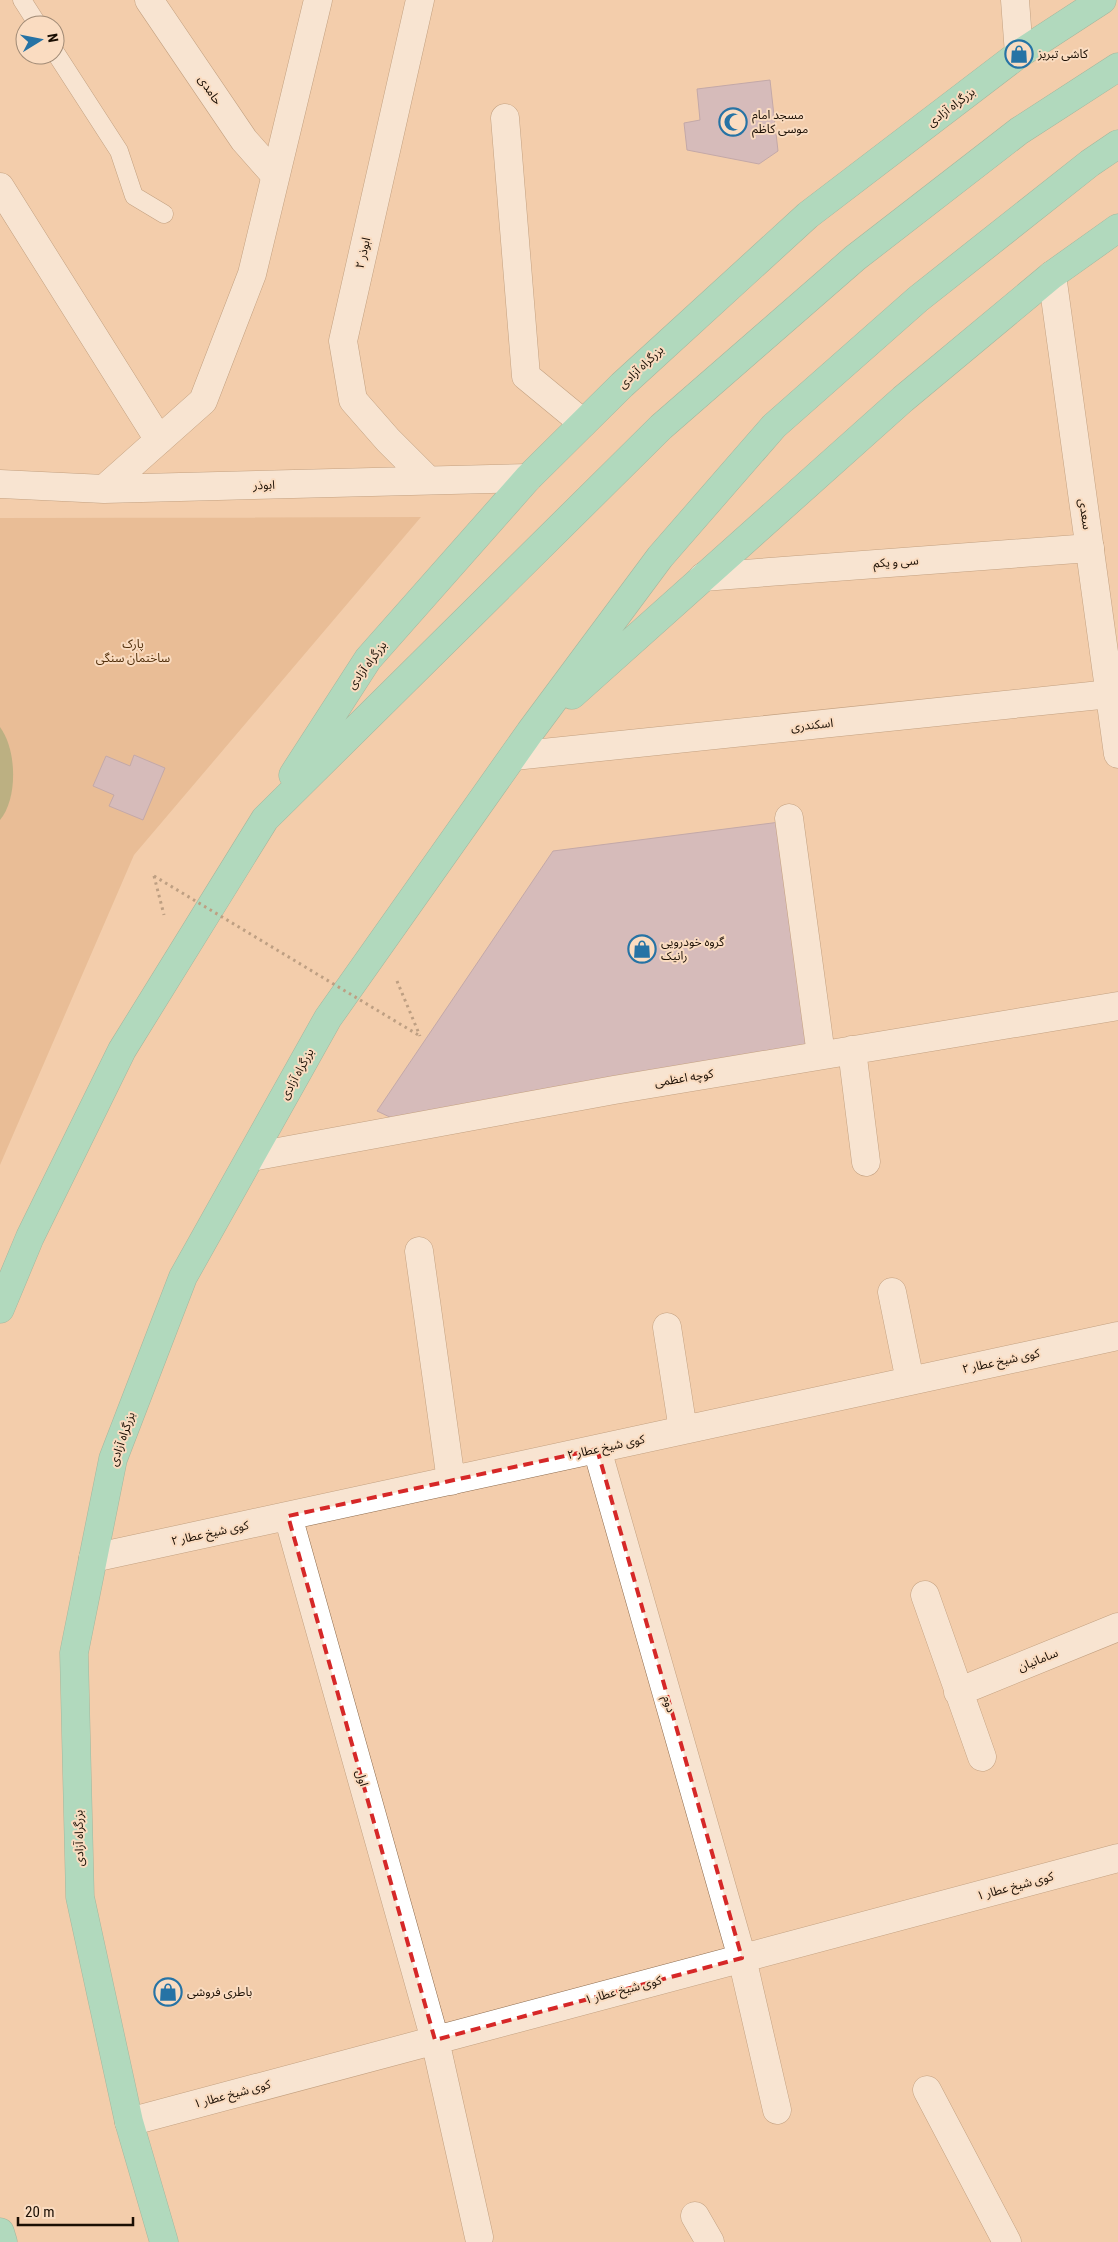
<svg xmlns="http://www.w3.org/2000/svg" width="1118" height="2242" font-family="'Roboto Condensed','Noto Sans Arabic',sans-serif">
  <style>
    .green { fill: #dda97d }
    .water { fill: #7b8c51 }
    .building { fill: #b4a4cd; stroke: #8b7ba3 }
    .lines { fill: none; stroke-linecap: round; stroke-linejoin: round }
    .lane-casing { stroke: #8c6a4c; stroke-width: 19 }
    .street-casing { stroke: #8c6a4c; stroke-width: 29 }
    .secondary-casing { stroke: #8c6a4c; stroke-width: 29 }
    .highway-casing { stroke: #499a8a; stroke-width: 29 }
    .path { stroke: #7e6651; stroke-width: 3; stroke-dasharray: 2.5 4; stroke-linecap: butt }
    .lane { stroke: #fff; stroke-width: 18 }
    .street { stroke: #fff; stroke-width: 28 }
    .secondary { stroke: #fff; stroke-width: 28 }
    .highway { stroke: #62e6d3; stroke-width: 28 }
    .path-bridge { stroke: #7e6651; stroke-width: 3; stroke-dasharray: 2.5 4; stroke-linecap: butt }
    .marked { fill: none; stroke: #d62828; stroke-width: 4; stroke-dasharray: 10 6; stroke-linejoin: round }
    .labels { text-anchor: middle; stroke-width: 4; stroke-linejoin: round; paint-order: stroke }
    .poi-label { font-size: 12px; fill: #1a0e03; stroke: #fadcc1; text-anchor: start }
    .street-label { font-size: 12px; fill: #1a0e03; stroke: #fadcc1 }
    .park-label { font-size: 12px; fill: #512f0b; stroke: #fadcc1 }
  </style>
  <rect width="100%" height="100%" fill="#f3cdac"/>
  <path class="green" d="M421 517 134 855 0 1165V518Z"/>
  <path class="water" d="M0 727C17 750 18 798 0 820Z"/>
  <path class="building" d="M770 80 778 151 759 164 687 150 684 123 700 120 697 89Z
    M134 755 165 768 143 820 109 806 114 795 93 786 106 756 130 766Z
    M780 822 812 1048 396 1120 377 1111 553 851Z"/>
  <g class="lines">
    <g class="lane-casing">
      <path id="lane" d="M22 0 38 25
        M55 52 119 151 134 196 164 214"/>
    </g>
    <g class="street-casing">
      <path id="street" d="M149 0 244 140 275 175
        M505 118 526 376 583 423
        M0 187 159 440
        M703 577 1090 548
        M514 756 1110 694
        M789 818 821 1055
        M852 1050 866 1162
        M251 1157 614 1090 1118 1006
        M419 1251 451 1481
        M892 1292 910 1381
        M667 1327 683 1430
        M597 1449 742 1958 777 2110
        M288 1516 435 2040 479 2237
        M93 1558 1118 1336
        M925 1595 982 1757
        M958 1692 1118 1627
        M927 2090 1007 2242
        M129 2122 1118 1858
        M695 2216 710 2242"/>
    </g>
    <g class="secondary-casing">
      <path id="secondary" d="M420 0 343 341 353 400 388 440 428 480
        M1015 0 1019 54
        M1052 275 1118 754
        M0 484 104 489 528 478
        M104 489 203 401 252 274 318 0"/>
    </g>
    <g class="highway-casing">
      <path id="highway" d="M572 695 903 399 1052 275 1118 228
        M293 775 368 659 528 478 622 385 808 215 1019 54 1102 0
        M0 1309 30 1237 122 1050 265 819 661 427 855 258 1019 131 1118 67
        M0 2232 3 2242
        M164 2242 129 2122 80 1897 74 1653 113 1459 183 1277 328 1018 530 732 660 557 774 426 918 299 1090 163 1118 144"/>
    </g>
    <path class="path" d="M154 876 164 915
      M397 981 420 1036"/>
    <use href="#lane" class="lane"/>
    <use href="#street" class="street"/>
    <use href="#secondary" class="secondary"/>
    <use href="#highway" class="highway"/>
    <path class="path-bridge" d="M154 876 420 1036"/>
  </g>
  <path d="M0 0H1118V2242H0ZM597 1449 742 1958 435 2040 288 1516Z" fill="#f3cdac" fill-opacity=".55" fill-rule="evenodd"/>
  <path class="marked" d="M597 1449 742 1958 435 2040 288 1516Z"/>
  <defs>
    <g id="shop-ring" transform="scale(1.4375)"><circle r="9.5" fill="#fadcc1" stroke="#2673a5" stroke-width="1.5"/><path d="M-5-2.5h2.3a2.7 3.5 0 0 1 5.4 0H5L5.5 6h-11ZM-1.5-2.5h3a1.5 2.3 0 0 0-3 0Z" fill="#2673a5"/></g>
    <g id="mosque-ring" transform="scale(1.4375)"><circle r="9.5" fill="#fadcc1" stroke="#2673a5" stroke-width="1.5"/><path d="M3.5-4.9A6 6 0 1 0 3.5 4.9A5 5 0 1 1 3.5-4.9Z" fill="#2673a5"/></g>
  </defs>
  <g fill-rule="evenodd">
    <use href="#shop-ring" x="1019" y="54"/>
    <use href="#mosque-ring" x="733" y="122"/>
    <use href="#shop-ring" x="642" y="949"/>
    <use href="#shop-ring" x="168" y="1992"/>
  </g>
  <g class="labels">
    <g class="poi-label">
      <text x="1038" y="58">کاشی تبریز</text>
      <text x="752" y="119">مسجد امام<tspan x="752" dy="14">موسی کاظم</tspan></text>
      <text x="661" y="946">گروه خودرویی<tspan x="661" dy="14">رانیک</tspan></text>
      <text x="187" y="1996">باطری فروشی</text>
    </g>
    <g class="street-label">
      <text transform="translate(210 90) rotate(56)" y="4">حامدی</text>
      <text transform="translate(951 107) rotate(-37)" y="4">بزرگراه آزادی</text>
      <text transform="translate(363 253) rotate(-77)" y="4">ابوذر ۲</text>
      <text transform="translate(641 367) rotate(-43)" y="4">بزرگراه آزادی</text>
      <text transform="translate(264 485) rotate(-2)" y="4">ابوذر</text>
      <text transform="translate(1085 514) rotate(82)" y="4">سعدی</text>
      <text transform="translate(896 562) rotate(-4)" y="4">سی و یکم</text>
      <text transform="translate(367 665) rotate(-53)" y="4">بزرگراه آزادی</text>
      <text transform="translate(812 725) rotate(-6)" y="4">اسکندری</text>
      <text transform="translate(297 1074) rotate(-61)" y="4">بزرگراه آزادی</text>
      <text transform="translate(684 1078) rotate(-9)" y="4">کوچه اعظمی</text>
      <text transform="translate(1001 1361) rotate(-12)" y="4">کوی شیخ عطار ۲</text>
      <text transform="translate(122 1439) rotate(-71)" y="4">بزرگراه آزادی</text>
      <text transform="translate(606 1447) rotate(-12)" y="4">کوی شیخ عطار ۲</text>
      <text transform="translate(210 1533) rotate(-12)" y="4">کوی شیخ عطار ۲</text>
      <text transform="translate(1038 1660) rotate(-22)" y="4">سامانیان</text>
      <text transform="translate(669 1704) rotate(74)" y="4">دوم</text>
      <text transform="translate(362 1778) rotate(74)" y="4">اول</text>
      <text transform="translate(79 1838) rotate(-91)" y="4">بزرگراه آزادی</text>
      <text transform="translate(1015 1886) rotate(-15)" y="4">کوی شیخ عطار ۱</text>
      <text transform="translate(623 1990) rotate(-15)" y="4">کوی شیخ عطار ۱</text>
      <text transform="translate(232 2094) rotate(-15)" y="4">کوی شیخ عطار ۱</text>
    </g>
    <g class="park-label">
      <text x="133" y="648">پارک<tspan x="133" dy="14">ساختمان سنگی</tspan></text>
    </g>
  </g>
  <g transform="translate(40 40) rotate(80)"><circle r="24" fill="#fadcc1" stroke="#a08a75"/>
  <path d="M0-4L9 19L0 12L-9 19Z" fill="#2673a5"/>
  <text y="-8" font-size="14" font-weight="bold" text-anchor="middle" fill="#1a0e03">N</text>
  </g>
  <path d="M18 2217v8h115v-8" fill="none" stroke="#1a0e03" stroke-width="2.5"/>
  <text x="25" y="2217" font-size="15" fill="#1a0e03" stroke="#fadcc1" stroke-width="4" paint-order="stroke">20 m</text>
</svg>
